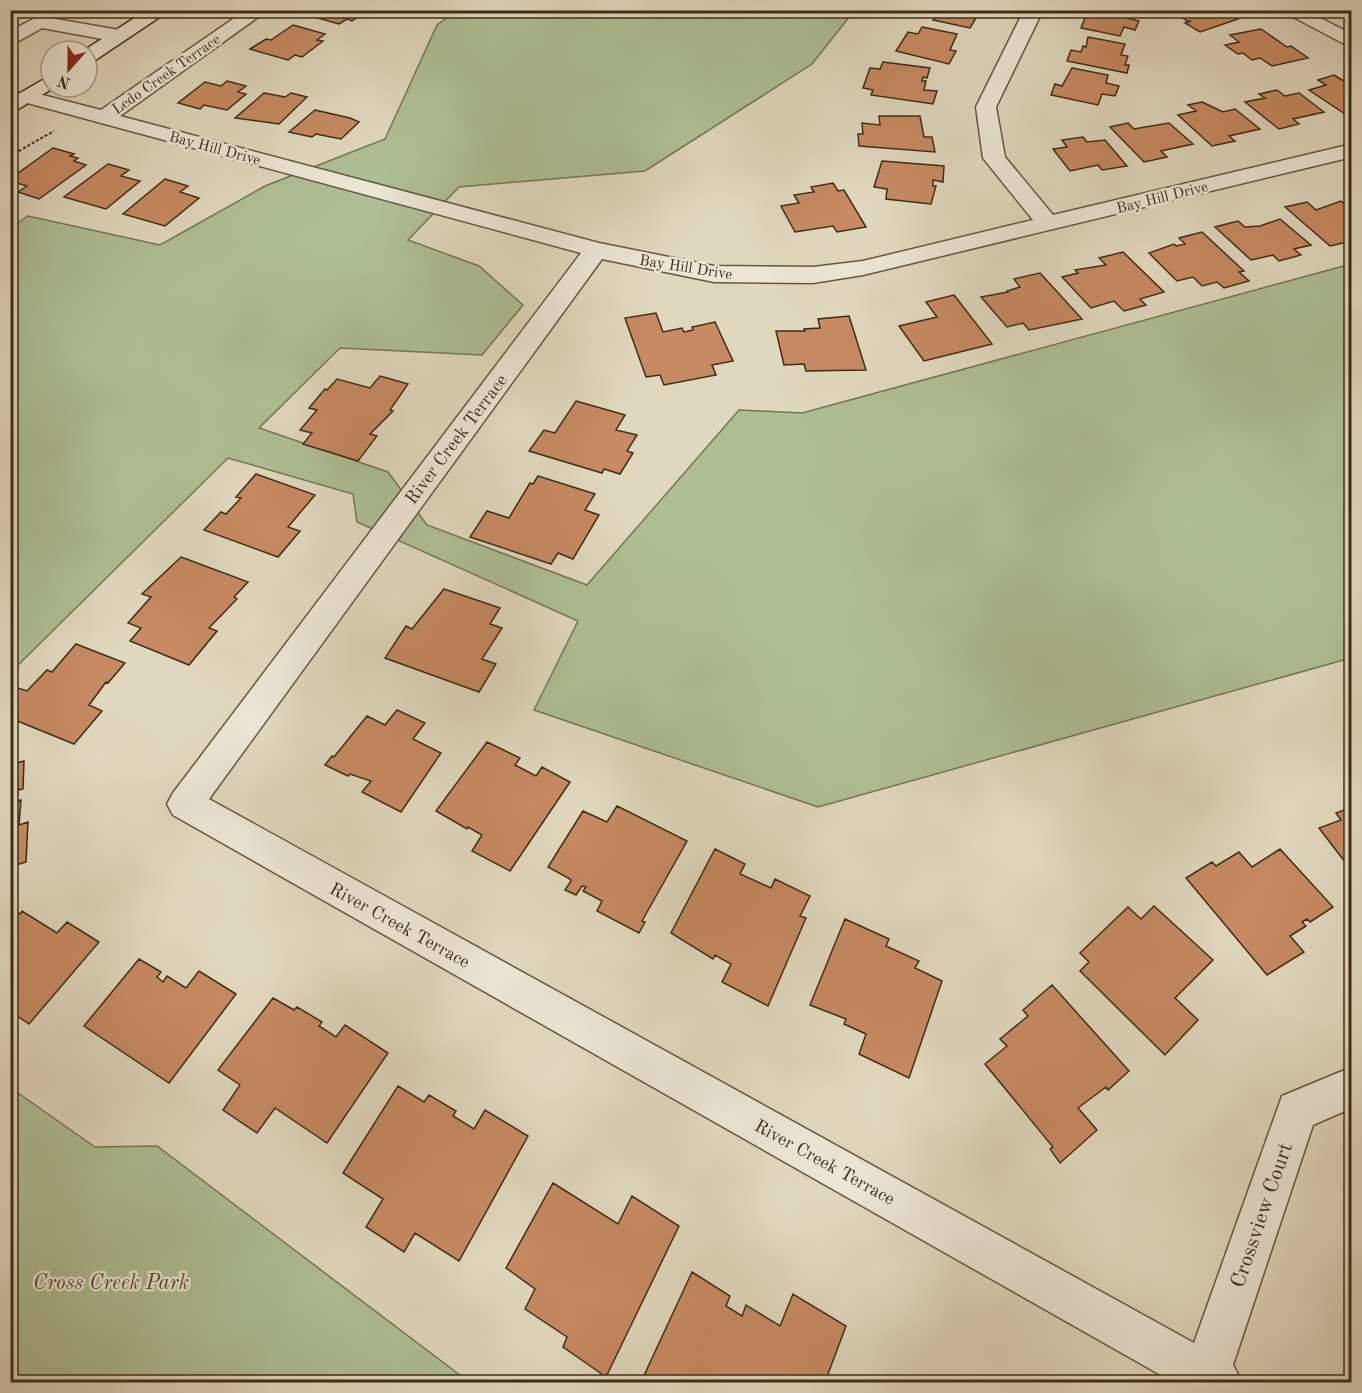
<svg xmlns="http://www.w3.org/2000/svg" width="1362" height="1393" font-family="'Old Standard TT',serif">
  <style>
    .green { fill: #aebf95; stroke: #767656; stroke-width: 1.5 }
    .building { fill: #c78a62; stroke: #3e2c16; stroke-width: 1.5 }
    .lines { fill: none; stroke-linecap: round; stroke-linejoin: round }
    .minor-casing { stroke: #665740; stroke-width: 3 }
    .secondary-casing { stroke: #3e2c16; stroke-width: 3 }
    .path { stroke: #3e2c16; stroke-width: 2; stroke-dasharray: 3 2; stroke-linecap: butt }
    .minor { fill: #ebe6d5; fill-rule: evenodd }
    .secondary { fill: #ebe6d5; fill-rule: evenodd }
    .labels { text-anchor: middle; stroke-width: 5; stroke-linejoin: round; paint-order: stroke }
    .far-street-label { font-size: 15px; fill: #3e2c16; stroke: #ebe6d5 }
    .street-label { font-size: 18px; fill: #3e2c16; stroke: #ebe6d5 }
    .near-street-label { font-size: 21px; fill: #3e2c16; stroke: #ebe6d5 }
    .near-park-label { font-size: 21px; font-style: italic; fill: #54492f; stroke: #ebe6d5 }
  </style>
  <rect width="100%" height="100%" fill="#e0d8be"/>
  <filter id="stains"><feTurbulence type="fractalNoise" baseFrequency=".00333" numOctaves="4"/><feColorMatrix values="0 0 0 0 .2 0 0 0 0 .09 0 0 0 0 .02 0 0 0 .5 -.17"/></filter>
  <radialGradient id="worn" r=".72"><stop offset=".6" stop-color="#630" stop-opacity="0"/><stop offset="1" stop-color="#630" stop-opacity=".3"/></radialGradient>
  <path class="green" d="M456 11H854L812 64 645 171 459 187 408 240 479 266 523 305 482 355 340 348 259 428 388 472 427 525 587 585 739 410 802 413 1351 264V658L818 807 534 710 578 621 357 522 353 494 228 458 11 672 10 222 16 224 28 216 160 245 265 186 385 139 437 25Z
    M11 1088 95 1147 157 1146 469 1382H11Z"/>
  <path class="building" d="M308 10H368L352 21 347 19 339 24 303 14Z
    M939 10H975L969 16 976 18 970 28 933 20Z
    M1092 10 1129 13 1127 18 1139 21 1135 30 1124 27 1120 36 1081 28 1088 11Z
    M1171 10H1223L1238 19 1200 32 1185 23 1191 21H1187Z
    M293 25 325 34 317 40 323 41 302 57 295 55 288 60 250 49 266 39 271 40Z
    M922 27 957 34 950 50 956 51 949 64 896 51 908 32 918 34Z
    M1261 29 1287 47 1291 46 1308 58 1272 66 1260 58 1252 60 1243 53 1238 54 1225 45 1239 42 1230 35Z
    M1088 37 1125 44 1121 55 1128 56 1125 65H1129L1127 73 1067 61 1071 50 1081 52 1083 46 1086 47Z
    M883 62 930 68 927 78 923 77 922 81H926L924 90 937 91 933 104 871 95 873 90 863 88 870 68 880 69Z
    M1072 68 1108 75 1106 83 1119 86 1115 96 1102 94 1098 105 1051 95 1055 84 1062 86Z
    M1334 75 1352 86V112L1345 114 1309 90 1326 85 1318 80Z
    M227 81 246 86 238 92 246 94 227 110 204 105 200 109 178 103 205 82 221 86Z
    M1277 90 1285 96 1299 93 1324 112 1293 119 1299 124 1279 129 1245 102 1265 98 1259 94Z
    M264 93 285 97 291 93 307 97 279 124 235 118Z
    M1202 102 1223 112 1235 109 1260 129 1229 136 1235 141 1212 146 1178 115 1196 111 1188 105Z
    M315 110 350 118 359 122 341 139 316 134 312 137 289 132Z
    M879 116H920L924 137H932L935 152 859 146 858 134H863L862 123 880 125Z
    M1128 123 1134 129 1169 123 1193 144 1161 151 1167 157 1144 162 1110 127Z
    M1083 137 1087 142 1105 140 1127 166 1102 170 1098 165 1070 171 1053 149 1067 147 1062 140Z
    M53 148 74 154 70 156 78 158 74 161 86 165 39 199 18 192 27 186 10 181V179Z
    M882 161 944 166 943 182 933 180V186H936L931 204 886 199 887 189 874 187Z
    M108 164 129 170 121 176 140 181 106 209 64 197Z
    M165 179 188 186 180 192 199 198 165 226 123 214Z
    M833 183 838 191 844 190 866 227 837 232 833 226 795 232 781 206 799 203 794 195 814 192 811 187Z
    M1341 201 1343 203 1352 201V234L1347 235 1352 241 1330 246 1285 207 1307 202 1316 210Z
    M1280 219 1311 245 1294 249 1301 255 1279 261 1273 255 1251 260 1215 227 1238 221 1245 227 1260 226Z
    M1202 232 1244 271 1239 272 1249 281 1224 288 1217 282 1202 286 1193 277 1177 281 1149 253 1174 244 1176 246 1185 244 1179 238Z
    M1123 252 1164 292 1140 299 1146 305 1124 311 1114 301 1091 308 1062 277 1078 273 1075 270 1106 265 1099 258Z
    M1040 273 1082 319 1029 330 1023 323 1007 327 981 297 1008 292 1007 291 1020 287 1014 279Z
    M954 295 992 344 924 361 899 326 937 317 926 302Z
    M656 313 663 332 682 328 684 332 693 330 692 327 715 322 733 361 712 365 716 375 664 385 660 375 646 377 625 318Z
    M849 316 866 370 806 371 804 364 784 365 776 331H805L804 329 820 328 818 319Z
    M380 376 408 384 390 410 393 411 370 434 377 436 358 461 303 444 312 433 300 430 317 410 309 408 325 389 327 390 337 379 370 388Z
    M576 401 625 415 616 430 637 435 627 451 633 453 620 474 604 469 602 473 529 451 544 430 555 433Z
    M256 474 315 495 288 527 300 531 278 557 204 530 221 512 226 514 241 498 236 497Z
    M538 476 595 494 585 510 599 515 573 559 558 553 551 564 470 537 487 511 509 518 530 483 533 484Z
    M181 557 248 582 234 597 237 599 209 628 217 631 189 665 130 641 141 628 128 623 151 597 142 594Z
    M444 589 500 608 490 624 502 628 482 659 496 664 479 692 385 658 406 626 412 629Z
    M76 644 125 663 108 683 106 682 89 705 102 711 74 744 10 718V692L15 687 27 691 47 670 52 672Z
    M397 710 425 723 413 739 441 753 401 812 362 792 371 781 350 774 348 776 325 765 332 756 334 757 367 716 385 725Z
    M17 742 16 763 24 761 23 789 18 790 17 801 21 800 19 825 28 822 26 862 10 867V743Z
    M487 742 520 758 515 765 536 776 542 767 570 782 510 871 472 851 482 835 468 827 467 829 436 811Z
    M617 806 687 841 642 921 645 922 639 933 597 911 602 901 583 891 586 887 582 886 576 895 565 890 571 881 570 879 548 867 583 811 607 822Z
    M1352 807V871L1319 828 1341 820 1336 813Z
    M715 849 745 864 740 874 771 888 775 879 810 896 800 916 806 918 768 1006 722 982 731 964 715 955 713 959 671 933Z
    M1280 849 1333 907 1310 922 1307 919 1302 922 1306 926 1290 936 1304 952 1267 975 1186 878 1212 862 1216 866 1239 852 1252 867Z
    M1154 906 1213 960 1175 998 1198 1020 1165 1055 1080 971 1089 962 1080 953 1128 907 1141 919Z
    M10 908 20 914 22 911 57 933 67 922 99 942 29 1024 10 1011Z
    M845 919 889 939 886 946 919 961 915 968 942 981 909 1078 859 1054 866 1034 844 1024 846 1019 810 1005Z
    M139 959 161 972 157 977 163 982 167 976 186 988 199 971 236 994 169 1083 84 1026Z
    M1052 985 1129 1071 1108 1090 1106 1087 1078 1108 1097 1130 1060 1163 1050 1149 1053 1147 985 1064 1007 1046 1000 1039 1028 1016 1023 1010Z
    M273 998 294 1010 297 1007 322 1022 319 1026 336 1037 345 1025 388 1053 327 1143 275 1108 257 1133 223 1110 240 1085 218 1070Z
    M398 1086 424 1102 429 1095 456 1111 453 1116 474 1129 485 1110 528 1136 459 1261 415 1233 404 1252 366 1227 383 1199 343 1173Z
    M553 1183 618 1224 632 1196 679 1226 606 1377 563 1347 567 1337 525 1309 535 1289 506 1268Z
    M692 1272 730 1296 726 1306 742 1316 746 1305 780 1326 793 1294 846 1326 825 1382H641Z"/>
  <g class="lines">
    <g class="minor-casing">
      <path id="minor" d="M246 10H268L120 116 599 243 714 266 813 267 863 261 1033 220 983 158 976 107 1024 10H1043L996 107 1005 157 1053 215 1352 144V157L863 275 813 283 714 282 602 259 209 799 1194 1343 1282 1096 1352 1067V1108L1313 1125 1233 1365 1242 1382H1173L173 815 167 804 173 793 581 253 20 101 17 97 20 93 27 91 101 110Z
        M1280 10H1304L1352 34V48Z
        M39 16 119 30 129 36 119 42 42 28 10 46V31Z"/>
    </g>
    <g class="secondary-casing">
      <path id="secondary" d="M147 10H170L94 61 87 63V51H83Z
        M51 75V87H55L10 114V99Z"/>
    </g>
    <path class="path" d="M10 156 54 131"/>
    <use href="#minor" class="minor"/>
    <use href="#secondary" class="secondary"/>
  </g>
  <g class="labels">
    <g class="far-street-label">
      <text transform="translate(166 74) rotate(-35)" y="5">Ledo Creek Terrace</text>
      <text transform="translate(215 148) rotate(15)" y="5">Bay Hill Drive</text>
      <text transform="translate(1162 197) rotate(-14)" y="5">Bay Hill Drive</text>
      <text transform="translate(686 267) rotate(9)" y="5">Bay Hill Drive</text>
    </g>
    <g class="street-label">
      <text transform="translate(456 439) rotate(-53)" y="6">River Creek Terrace</text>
      <text transform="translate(400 925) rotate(29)" y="6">River Creek Terrace</text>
      <text transform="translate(825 1162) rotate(29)" y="6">River Creek Terrace</text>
    </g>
    <g class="near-street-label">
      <text transform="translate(1261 1215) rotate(-71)" y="7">Crossview Court</text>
    </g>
    <g class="near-park-label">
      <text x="111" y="1289">Cross Creek Park</text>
    </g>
  </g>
  <rect width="1362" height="1393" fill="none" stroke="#e0d8be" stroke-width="36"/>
  <rect x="12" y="12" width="1338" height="1369" fill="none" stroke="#3e2c16" stroke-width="3"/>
  <rect x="18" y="18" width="1326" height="1357" fill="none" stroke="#3e2c16" stroke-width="1.5"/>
  <g transform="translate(69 69) rotate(201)"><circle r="28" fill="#ebe6d5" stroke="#a69c89" stroke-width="1.5"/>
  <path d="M0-4.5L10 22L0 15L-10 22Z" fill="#8f2418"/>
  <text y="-9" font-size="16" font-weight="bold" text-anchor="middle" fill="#3e2c16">N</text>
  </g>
  <rect width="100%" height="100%" filter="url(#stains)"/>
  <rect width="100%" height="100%" fill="url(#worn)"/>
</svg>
